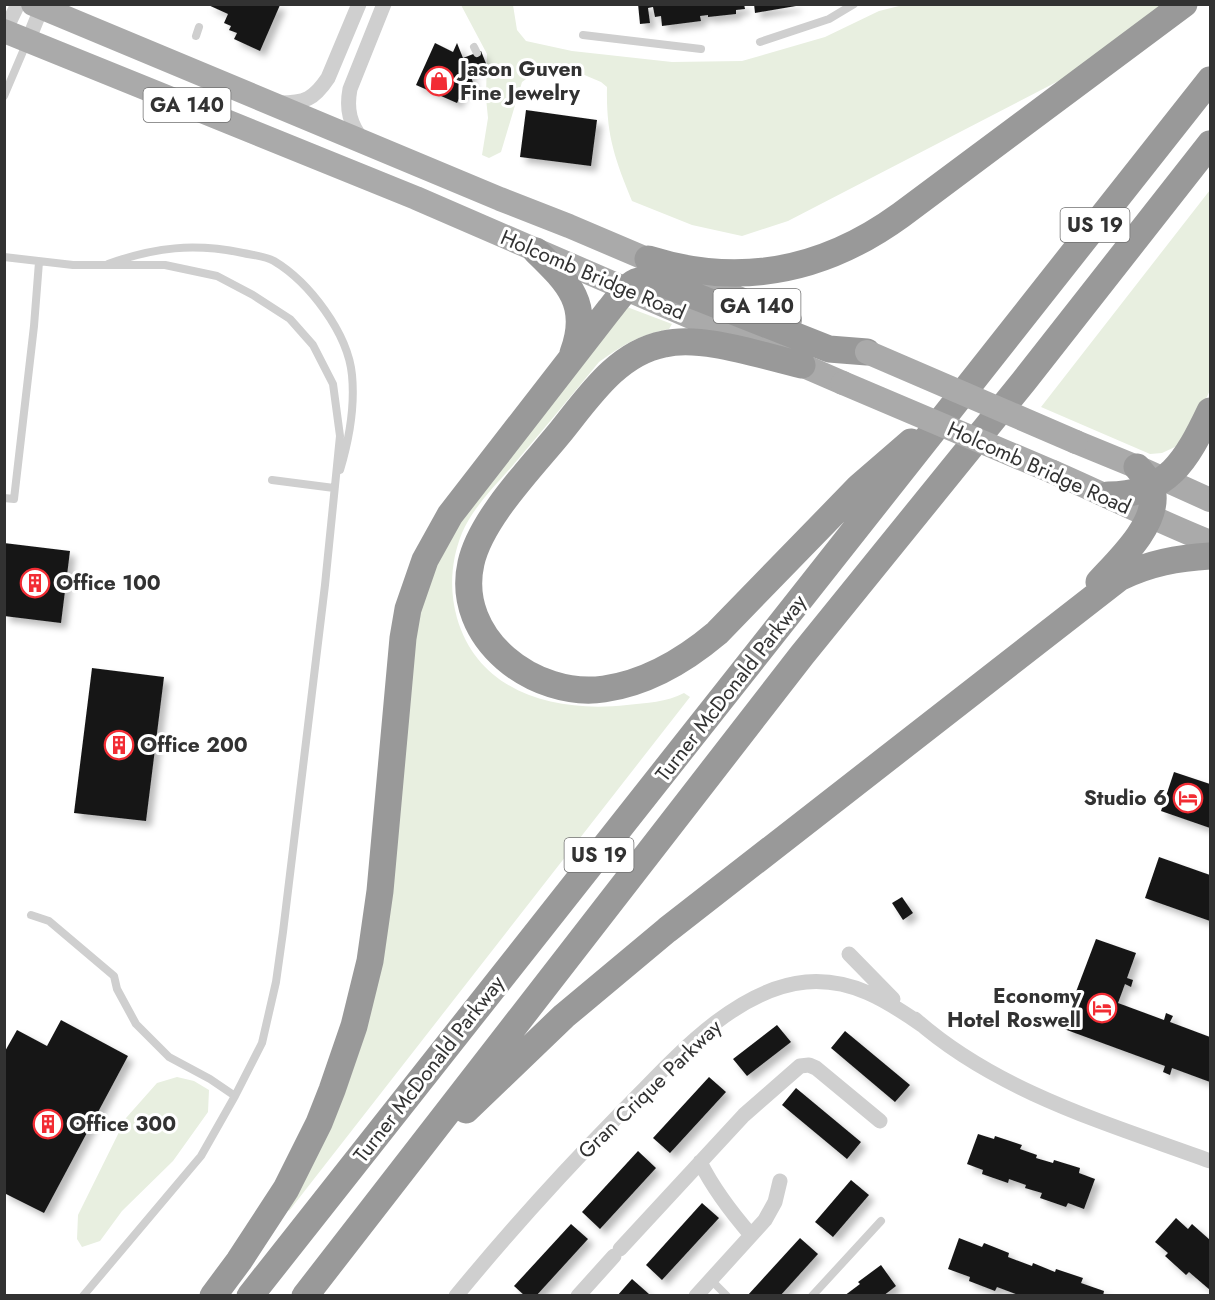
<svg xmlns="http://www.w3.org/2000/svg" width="1215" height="1300" font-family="Jost,sans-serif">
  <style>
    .green { fill: #e8efe0 }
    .building { fill: #191919; filter: url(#shadow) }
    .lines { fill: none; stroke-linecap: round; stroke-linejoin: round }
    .lane { stroke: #cfcfcf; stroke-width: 8 }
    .street { stroke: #cfcfcf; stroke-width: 15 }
    .primary { stroke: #aaa; stroke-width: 24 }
    .highway { stroke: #999; stroke-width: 27 }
    .primary-bridge { stroke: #aaa; stroke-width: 24 }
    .labels { text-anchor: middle; stroke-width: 6; stroke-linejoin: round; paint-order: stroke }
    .shield { fill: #fff; stroke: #707070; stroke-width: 1.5 }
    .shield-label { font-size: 20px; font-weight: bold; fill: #323232 }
    .poi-label { font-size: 21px; font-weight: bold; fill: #323232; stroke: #fff; text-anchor: start }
    .street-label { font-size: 21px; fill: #323232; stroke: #fff }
  </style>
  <defs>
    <filter id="shadow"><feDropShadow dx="5.5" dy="5.5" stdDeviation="3" flood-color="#0004"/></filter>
  </defs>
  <rect width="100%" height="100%" fill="#fff"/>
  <path class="green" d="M461 5H513L517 30 526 41 572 51 672 62 742 61 825 37 879 11 903 5H1168L1070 75 788 221 742 236 692 225 632 201C614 157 606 134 607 87L601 82 575 71H537L522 82 501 152 489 158 482 155 488 118 486 98 487 54Z
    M1210 190V390L1194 426 1177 446 1162 453 1150 454 1041 407Z
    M627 307 672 324 669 329C641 334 622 345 599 362 571 396 543 430 514 464 496 485 473 507 462 533 451 560 449 590 457 618 479 694 557 713 627 705 646 703 667 702 684 693L690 697 289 1211 284 1206 342 1082 410 625 436 553Z
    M177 1077 194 1081 209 1090 208 1112 173 1161 122 1211 100 1241 82 1247 77 1239 78 1215 126 1118 157 1083Z"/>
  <path class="building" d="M206 4H278L280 5 260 51 234 39 237 33 229 30 231 26 224 23 228 14Z
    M638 4H744L745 9 736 10V14L708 17V15L700 16 701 21 662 26 661 16 655 17 653 7 648 8 650 23 640 24Z
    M754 4H796V6L755 13Z
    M435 43 453 52 457 43 463 58 481 51 487 66 469 72 474 85 467 82 457 103 416 85Z
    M526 110 597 120 591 166 520 157Z
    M4 543 70 551 61 623 4 616Z
    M92 668 164 677 146 821 74 813Z
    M1174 772 1210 784V828L1161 811Z
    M1159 857 1210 875V921L1145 898Z
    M902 897 913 913 903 920 892 903Z
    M1096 939 1136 953 1127 978 1133 980 1131 987 1125 984 1118 1003 1164 1020 1166 1013 1173 1016 1170 1022 1210 1037V1082L1172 1068 1170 1075 1163 1072 1165 1066 1064 1029 1073 1003 1066 1001 1069 995 1074 997Z
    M61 1020 128 1056 44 1213 4 1193V1053L17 1030 47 1046Z
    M777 1025 791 1042 747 1076 733 1059Z
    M845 1031 910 1085 895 1102 831 1048Z
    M709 1077 726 1092 670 1153 653 1138Z
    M796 1088 861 1142 847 1159 782 1105Z
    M978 1134 994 1139 995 1136 1022 1145 1020 1149 1037 1155 1036 1158 1053 1163 1054 1160 1080 1168 1079 1173 1095 1179 1084 1209 1068 1203 1066 1207 1040 1198 1042 1193 1025 1188 1026 1185 1009 1179 1008 1183 982 1174 983 1170 967 1164Z
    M638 1151 656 1168 600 1229 582 1212Z
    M851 1180 869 1195 833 1237 815 1222Z
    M702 1203 719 1218 662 1280 646 1265Z
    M1176 1218 1188 1229 1192 1224 1210 1240V1290L1189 1272 1186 1275 1165 1256 1168 1253 1155 1242Z
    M571 1224 588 1239 536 1296H525L514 1286Z
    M800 1238 818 1254 780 1296H747Z
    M959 1238 982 1247 984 1243 1009 1253 1008 1257 1032 1266 1033 1263 1055 1272 1056 1269 1083 1278 1081 1283 1104 1291 1103 1296H1021L997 1287 995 1291 969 1281 970 1277 948 1269Z
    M881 1265 896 1286 883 1296H844L860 1284 858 1282Z
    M632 1279 649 1294 648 1296H617Z"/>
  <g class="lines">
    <path class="lane" d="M583 35 701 49
      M196 36 199 27
      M760 42 829 19 854 4
      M474 47 477 53
      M4 96 27 42
      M4 257 73 265H165L217 276 253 295 290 319 313 345 333 384 340 436 325 585 283 932 276 982 262 1043 235 1096 201 1156 83 1296
      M108 264C155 247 194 243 243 253 252 255 265 256 274 261 309 282 348 333 352 375 355 406 349 440 340 470
      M272 480 334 488
      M4 498 14 499 34 326 39 262
      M31 915 49 921 114 976 117 989 136 1024 169 1057 210 1079 235 1096
      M711 1280 727 1296
      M812 1296 881 1221"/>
    <path class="street" d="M5 31 18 4
      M28 41 43 4
      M280 103C305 103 314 99 328 78L359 4
      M363 141C350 124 346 110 350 89L384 4
      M849 954 893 999
      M915 1019C997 1092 1109 1124 1210 1161
      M700 1162C714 1190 731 1212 751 1235
      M620 1249 744 1115 800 1066 809 1065 816 1068 880 1121
      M456 1296C507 1234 561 1174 617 1117 667 1067 731 989 806 982 851 978 886 1000 922 1025
      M578 1296 614 1256
      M696 1296 765 1220 775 1202 780 1181"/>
    <path class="primary" d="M33 4 500 199 569 226 790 320
      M4 31 416 198 843 383
      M1076 442 1137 467 1210 500
      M1053 472C1106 495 1157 521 1210 542"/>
    <path class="highway" d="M536 251C569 283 591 305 573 353
      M648 259C740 288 824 271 901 215L1184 4
      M802 365C762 356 703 335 664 344 618 353 590 395 562 430 533 466 481 518 471 563 454 639 535 699 604 689 646 683 685 660 717 633L859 487 911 442
      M1108 495C1168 495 1187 459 1210 411
      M1099 582C1118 561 1156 526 1153 495 1152 484 1144 475 1137 467
      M466 1110 564 1016 667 930 1119 578C1149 563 1178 558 1210 556
      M213 1296 239 1261 286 1189 319 1123 332 1090 354 1026 370 961 380 891 403 638 408 609 425 560 450 515 609 310C624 292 632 273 659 282L829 349 867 352
      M250 1296 1210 80
      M305 1296 802 655 1024 381 1210 144"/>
    <path class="primary-bridge" d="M867 352 1076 442
      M843 383 1053 472"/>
  </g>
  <defs>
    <g id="shop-ring" transform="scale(1.5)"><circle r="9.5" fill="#fff" stroke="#f22c34" stroke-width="1.5"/><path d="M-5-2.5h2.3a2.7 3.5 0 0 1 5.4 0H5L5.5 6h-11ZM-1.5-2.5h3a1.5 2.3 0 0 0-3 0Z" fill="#f22c34"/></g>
    <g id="building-ring" transform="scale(1.5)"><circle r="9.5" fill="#fff" stroke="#f22c34" stroke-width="1.5"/><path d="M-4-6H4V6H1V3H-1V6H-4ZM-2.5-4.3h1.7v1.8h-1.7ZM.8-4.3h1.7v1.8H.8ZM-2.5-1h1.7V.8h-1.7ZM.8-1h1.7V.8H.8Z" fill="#f22c34"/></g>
    <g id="hotel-ring" transform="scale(1.5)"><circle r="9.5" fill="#fff" stroke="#f22c34" stroke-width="1.5"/><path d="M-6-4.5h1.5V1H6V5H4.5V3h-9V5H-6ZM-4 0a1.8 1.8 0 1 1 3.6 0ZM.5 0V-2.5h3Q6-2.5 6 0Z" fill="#f22c34"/></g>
  </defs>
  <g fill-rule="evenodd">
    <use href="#shop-ring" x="439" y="81"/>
    <use href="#building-ring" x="35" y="583"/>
    <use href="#building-ring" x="119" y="745"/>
    <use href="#hotel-ring" x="1188" y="798"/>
    <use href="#hotel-ring" x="1102" y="1008"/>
    <use href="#building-ring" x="48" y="1124"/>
  </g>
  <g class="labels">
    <g class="shield">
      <rect x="143.5" y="88" width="87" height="34" rx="4.5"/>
      <rect x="1060.5" y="208" width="69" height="34" rx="4.5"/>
      <rect x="713.5" y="289" width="87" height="34" rx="4.5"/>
      <rect x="564.5" y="838" width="69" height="34" rx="4.5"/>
    </g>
    <g class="shield-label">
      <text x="187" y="112">GA 140</text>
      <text x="1095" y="232">US 19</text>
      <text x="757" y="313">GA 140</text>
      <text x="599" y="862">US 19</text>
    </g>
    <g class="poi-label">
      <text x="460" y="76">Jason Guven<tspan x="460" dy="24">Fine Jewelry</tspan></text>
      <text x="56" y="590">Office 100</text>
      <text x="140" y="752">Office 200</text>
      <text x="1167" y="805" text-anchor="end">Studio 6</text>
      <text x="1081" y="1003" text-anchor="end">Economy<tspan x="1081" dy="24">Hotel Roswell</tspan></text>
      <text x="69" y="1131">Office 300</text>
    </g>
    <g class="street-label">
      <text transform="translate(593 275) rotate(23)" y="7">Holcomb Bridge Road</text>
      <text transform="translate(1039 468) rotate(24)" y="7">Holcomb Bridge Road</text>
      <text transform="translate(731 688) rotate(-52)" y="7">Turner McDonald Parkway</text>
      <text transform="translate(429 1069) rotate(-52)" y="7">Turner McDonald Parkway</text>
      <text transform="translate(650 1089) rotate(-44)" y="7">Gran Crique Parkway</text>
    </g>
  </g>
  <rect width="1215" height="1300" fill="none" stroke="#323232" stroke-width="12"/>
</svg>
